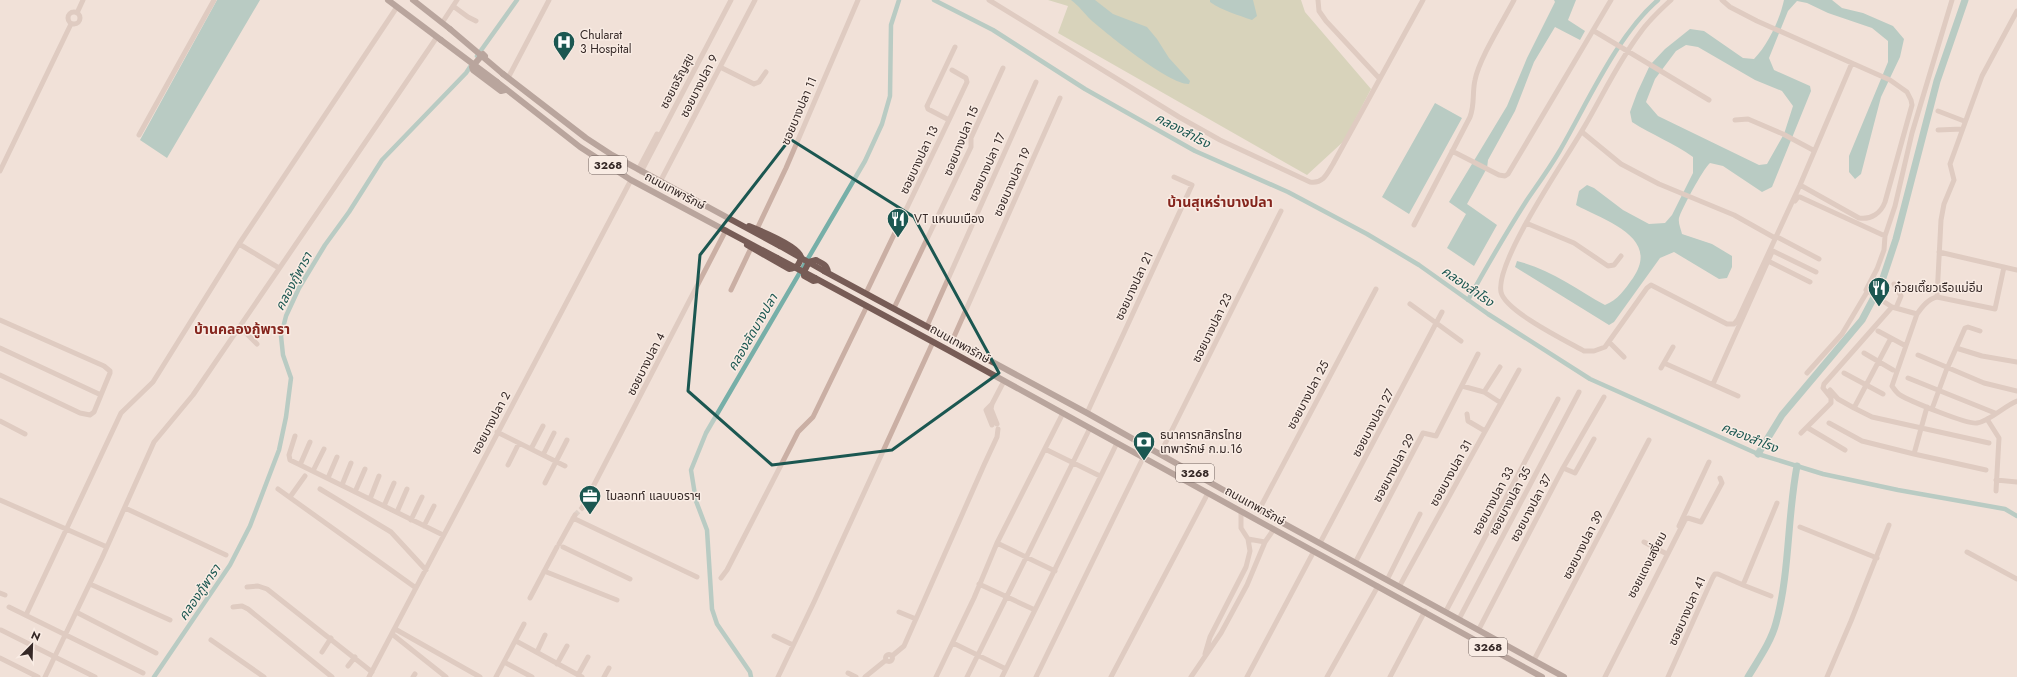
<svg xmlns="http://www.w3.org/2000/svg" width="2017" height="677" font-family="Jost,'Noto Sans Thai',sans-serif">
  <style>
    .green { fill: #bac198 }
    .water { fill: #77afa8; fill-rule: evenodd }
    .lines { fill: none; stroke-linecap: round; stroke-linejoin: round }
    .canal { stroke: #77afa8; stroke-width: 4.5 }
    .river { stroke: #77afa8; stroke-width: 7 }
    .minor-tunnel { stroke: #cbbcb4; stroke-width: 5; stroke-dasharray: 5 2.5; stroke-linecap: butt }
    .minor { stroke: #caafa4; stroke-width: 5 }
    .major { stroke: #775c56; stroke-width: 6 }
    .major-bridge { stroke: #775c56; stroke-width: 6 }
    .marked { fill: none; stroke: #1b5751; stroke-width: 3; stroke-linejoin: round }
    .labels { text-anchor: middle; stroke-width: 3; stroke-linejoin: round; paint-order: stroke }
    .shield { fill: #f9ece4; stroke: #70635f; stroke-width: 1 }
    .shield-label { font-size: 11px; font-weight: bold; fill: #352826 }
    .poi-label { font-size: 12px; fill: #352826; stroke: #f9ece4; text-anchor: start }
    .street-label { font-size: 12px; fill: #352826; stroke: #f9ece4 }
    .water-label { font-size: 13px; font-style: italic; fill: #1b5751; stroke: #f9ece4 }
    .quarter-label { font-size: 14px; font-weight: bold; fill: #85251d; stroke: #f9ece4 }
  </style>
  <rect width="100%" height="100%" fill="#f1e1d8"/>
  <path class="green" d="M1048 0H1301L1305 12 1371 89 1344 141 1307 175 1058 33 1068 6Z"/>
  <path class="water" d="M217 0H260L167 158 140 140Z
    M1071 0H1095L1113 14 1147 27 1157 39 1169 58 1190 81 1189 84C1170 85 1107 34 1091 20 1084 13 1079 6 1071 0Z
    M1210 0H1253L1257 16 1252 20C1238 15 1223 11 1210 2Z
    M1554 0H1576L1568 20 1585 31 1580 40 1555 27 1534 62 1515 111 1488 160 1487 168 1467 204 1497 225 1474 266 1447 248 1466 214 1449 202 1507 106 1527 58 1555 2Z
    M1784 0H1832L1842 8 1863 13 1893 26 1904 39 1900 57 1881 97 1861 174 1855 179 1849 172V156L1888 62V41L1872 28 1828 13 1807 3 1797 1 1788 11 1769 58 1774 70 1810 86 1811 91 1772 187 1762 192 1723 166 1710 163C1703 169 1681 210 1679 218 1678 223 1681 229 1682 234L1712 244 1732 256V267L1727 278 1719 279 1674 252 1660 258 1614 322 1609 325 1515 267 1517 261C1550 269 1576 289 1605 305 1618 300 1625 289 1633 278 1661 237 1605 221 1576 205L1579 191 1587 185 1594 188 1623 210 1649 224 1665 223 1672 215 1693 173V157C1674 143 1652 135 1632 122L1630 112 1637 93 1650 65 1665 49 1690 29 1704 31 1743 58 1754 59C1768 45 1780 19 1784 0ZM1686 45 1698 47 1755 80 1782 91 1793 106 1784 134 1767 164 1759 165 1658 116 1646 102 1655 79 1676 51Z
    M1435 103 1462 118 1409 214 1382 197Z"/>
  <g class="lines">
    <path class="canal" d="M934 0 993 30 1085 89 1195 151 1288 192 1367 234 1419 265 1488 314 1590 379 1758 454 1823 474 1898 490 2005 509 2017 516
      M477 56 517 0
      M1468 300C1487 266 1506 233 1527 200 1538 184 1549 169 1559 152 1587 104 1617 35 1658 0
      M154 677 230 565 250 526 279 450 286 417 291 378 283 355 281 336 286 316 299 288 325 245 349 212 382 160 466 73 472 64
      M751 677 750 672 717 624 712 609 707 530 696 501 691 470 706 433 865 161 882 124 890 96 891 25 899 0"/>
    <path class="river" d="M1758 454 1782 415 1862 320 1881 284 1896 239 1937 81 1965 0
      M1748 677C1758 660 1771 642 1776 623 1790 572 1787 518 1797 466"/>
    <path class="minor-tunnel" d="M575 515 582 508"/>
    <path class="minor" d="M989 0 1179 117 1220 140 1310 182C1323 184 1327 174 1333 164L1423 0
      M1318 0 1319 11 1326 21 1379 78
      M1671 0C1660 10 1649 20 1640 33 1618 62 1602 97 1583 129 1566 159 1495 261 1501 292 1505 311 1566 341 1584 351H1594L1605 347 1647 288 1651 285 1727 324H1734L1738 319 1800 185 1852 63
      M1722 0 1730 7 1757 21 1890 80 1907 92 1911 100 1912 105 1885 202C1881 213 1871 220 1859 218L1800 185
      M453 6 468 17 476 21
      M68 18a6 6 0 1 1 12 0a6 6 0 1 1-12 0Z
      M77 13 83 0
      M442 23 457 0
      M1594 31 1709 100
      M720 67 754 84 759 82 766 72
      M508 78 549 0
      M1938 111 1964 121
      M949 120 967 82 966 78 952 70
      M1735 120 1748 119 1783 134 1813 150
      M1938 130 1962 129
      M1582 132 1621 164 1659 184 1734 215 1775 238
      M139 135 214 0
      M1452 151 1499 175 1505 176 1508 174 1611 0
      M638 170 657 134
      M0 171 71 24
      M641 172 731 0
      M660 182 755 0
      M1795 201 1798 197H1800L1885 236
      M1526 223 1574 243 1608 266 1614 265 1621 256
      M1414 225 1470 117C1475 104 1472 93 1475 80 1479 59 1503 21 1514 0
      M757 229 786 168 858 0
      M1779 238 1819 259
      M239 244 279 268
      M1773 251 1816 272
      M1939 252 2017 270
      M1768 261 1810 282
      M2004 267 1995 309 1937 297C1928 299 1922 307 1917 314L1892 386C1894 389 1897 393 1900 395 1910 401 1968 425 1977 423 1990 421 2004 406 2017 401
      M1894 284 1901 296 1896 308
      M731 290 751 248
      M866 293 949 120 928 109 927 106 955 47
      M1937 297 1941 220 1944 204 1954 180 1950 164 1982 76 2017 11
      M1410 304 1461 341
      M894 308 971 147V138L1003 68
      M1917 314 1892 307 1866 290 1877 269 1884 250 1885 236 1895 206 1912 133 1952 0
      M0 320 104 366 110 371V373L94 412 90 415 80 413 0 375
      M927 326 1036 82
      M240 327 257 344
      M1878 331 1904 345
      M1891 338 1854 408 1872 417 1989 443
      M953 339 1060 98
      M1609 342 1624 357
      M0 348 101 395
      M1956 348 1982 356 2017 362
      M1864 353 1893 370
      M1918 355 1984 383 2017 391
      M1664 363 1738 396
      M1661 368 1673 347
      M1807 373 1842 334 1867 292
      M1844 373 1883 394
      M1908 378 1995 413
      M1713 384 1772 252
      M1462 386 1484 392 1501 403
      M1830 390 1838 399 1854 408
      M1484 392 1500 367
      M992 404 991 409 997 424
      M1932 409 1946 371 1965 328 1968 327 1980 331
      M1087 413 1192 185 1174 177
      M1467 414 1468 421 1485 431
      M1987 419 1999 438 1996 491
      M0 421 25 434
      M1829 423 1862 441 1914 454 1927 407
      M992 425 986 410 992 404 1004 381
      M1808 428 1845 450
      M497 432 565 466
      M1801 433 1831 403V398L1823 388 1824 384 1892 307
      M295 436 289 455 290 460 443 535
      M531 449 543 426
      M1045 449 1100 476
      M1160 454 1281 211
      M1914 454 1986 470
      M543 455 554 433
      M300 465 310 442
      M508 465 519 443
      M1563 468 1575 473 1594 439
      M313 471 324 449
      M328 478 337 457
      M1996 480 2017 482
      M545 483 567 440
      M342 485 351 463
      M278 489 416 588
      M320 489 391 532 426 570
      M355 492 365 469
      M290 497 305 476
      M370 499 379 476
      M0 500 107 547
      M384 506 394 483
      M125 508 226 555
      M582 508 726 230
      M1259 510 1376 289
      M397 512 407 489
      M573 518 697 577
      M411 520 422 497
      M424 526 434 506
      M1679 526 1709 462
      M1800 527 1877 558
      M1248 539 1265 542
      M1644 542 1665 553
      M997 543 1055 571
      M1320 543 1442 312
      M559 544 575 515
      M563 547 630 579
      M1967 552 2017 579
      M1355 563 1423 433 1436 436 1478 354
      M544 571 617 600
      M721 578 727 570 798 432 813 417 867 306
      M1387 580 1420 514
      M90 584 170 620
      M979 584 1035 610
      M1743 585 1771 596
      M247 587 258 586 267 589 372 672
      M1399 587 1519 370
      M0 593 5 595
      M530 598 557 547
      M9 607 143 673
      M233 607 242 606 248 609 332 677
      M1446 611 1558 399
      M76 612 156 653
      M899 612 916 619
      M26 615 121 413 153 382 239 244 397 7
      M1459 619 1579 392
      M395 629 480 677
      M1479 629 1563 468 1604 397
      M1 630 95 677
      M392 634 446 677
      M774 636 793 645
      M211 640 264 677
      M516 641 582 677
      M953 643 1006 669
      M322 652 331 638
      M537 652 545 635
      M1205 654 1210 637 1246 567 1250 551 1248 539 1241 528V512
      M885.5 658a3.5 3.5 0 1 1 7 0a3.5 3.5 0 1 1-7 0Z
      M892 656 904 646 984 465 997 437 998 429
      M0 658 38 677
      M1534 660 1649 440
      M504 662 532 677
      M557 664 567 646
      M348 666 355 657
      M848 673 856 677
      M578 675 588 657
      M45 677 102 558 154 442 193 395 437 37
      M369 677 631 180
      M413 677 415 674
      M496 677 524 624
      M604 677 609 668
      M778 677 814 602 933 342
      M865 677 886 660
      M936 677 974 598 997 543 1063 413
      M967 677 1090 428
      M1002 677 1117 443
      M1036 677 1143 458
      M1111 677 1208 493
      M1191 677 1221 633 1247 585 1265 542 1274 529
      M1247 677 1314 551
      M1327 677 1378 586
      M1390 677 1425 611
      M1605 677 1685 520 1688 518 1701 522 1722 483 1720 478
      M1668 677 1713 577 1715 574H1718L1743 585 1777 503
      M1827 677 1851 621 1889 525"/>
    <path class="major" d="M388 0 441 40
      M413 0 450 29
      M485 56 483 54 472 67 473 70 501 91 505 90
      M503 74 586 138 612 155 780 246
      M497 82 580 147 631 180 777 258
      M747 245 789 269C797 268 800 264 801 257 800 247 759 230 749 226
      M824 271 1087 413 1259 510 1564 677
      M815 278 948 350 1542 677
      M818 280 813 281 804 276V272L809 262 816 260C822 263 827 265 828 272"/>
    <path class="major-bridge" d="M450 29 503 74
      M441 40 497 82
      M780 246 824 271
      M777 258 815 278"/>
  </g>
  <path d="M0 0H2017V677H0ZM790 139 914 217 999 373 892 450 772 465 688 391 700 255Z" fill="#f1e1d8" fill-opacity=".55" fill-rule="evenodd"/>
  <path class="marked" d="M790 139 914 217 999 373 892 450 772 465 688 391 700 255Z"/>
  <defs>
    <g id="hospital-pin" transform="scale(1.15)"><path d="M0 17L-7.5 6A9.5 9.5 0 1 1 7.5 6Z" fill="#1b5751" stroke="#f9ece4"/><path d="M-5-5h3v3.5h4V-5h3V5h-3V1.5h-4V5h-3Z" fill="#fff"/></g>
    <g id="restaurant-pin" transform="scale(1.15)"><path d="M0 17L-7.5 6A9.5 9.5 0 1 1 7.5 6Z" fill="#1b5751" stroke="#f9ece4"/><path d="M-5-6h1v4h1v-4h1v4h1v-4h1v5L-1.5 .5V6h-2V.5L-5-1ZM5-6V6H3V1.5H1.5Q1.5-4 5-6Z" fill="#fff"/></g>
    <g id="bank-pin" transform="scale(1.15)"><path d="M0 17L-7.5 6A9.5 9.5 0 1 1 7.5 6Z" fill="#1b5751" stroke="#f9ece4"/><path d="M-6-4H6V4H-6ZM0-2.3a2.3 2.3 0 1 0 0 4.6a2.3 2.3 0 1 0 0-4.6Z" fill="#fff"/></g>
    <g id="office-pin" transform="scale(1.15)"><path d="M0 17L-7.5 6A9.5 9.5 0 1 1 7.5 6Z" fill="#1b5751" stroke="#f9ece4"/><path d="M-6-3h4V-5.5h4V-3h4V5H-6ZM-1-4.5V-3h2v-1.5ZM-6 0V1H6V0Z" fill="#fff"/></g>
  </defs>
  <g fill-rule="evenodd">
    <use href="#hospital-pin" x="564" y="42"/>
    <use href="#restaurant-pin" x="898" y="219"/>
    <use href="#restaurant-pin" x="1879" y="288"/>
    <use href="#bank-pin" x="1144" y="442"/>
    <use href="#office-pin" x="590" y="496"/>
  </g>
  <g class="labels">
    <g class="shield">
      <rect x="589" y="156" width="38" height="18" rx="3"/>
      <rect x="1176" y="464" width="38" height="18" rx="3"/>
      <rect x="1469" y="638" width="38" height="18" rx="3"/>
    </g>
    <g class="shield-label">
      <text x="608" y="169">3268</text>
      <text x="1195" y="477">3268</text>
      <text x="1488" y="651">3268</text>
    </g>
    <g class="poi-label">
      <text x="580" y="39">Chularat<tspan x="580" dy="14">3 Hospital</tspan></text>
      <text x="914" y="223">VT แหนมเนือง</text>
      <text x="1894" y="292">ก๋วยเตี๊ยวเรือแม่อิ่ม</text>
      <text x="1160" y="439">ธนาคารกสิกรไทย<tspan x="1160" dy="14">เทพารักษ์ ก.ม.16</tspan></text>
      <text x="606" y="500">ไมลอทท์ แลบบอราฯ</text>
    </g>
    <g class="street-label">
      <text transform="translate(677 81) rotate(-63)" y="4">ซอยเจริญสุข</text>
      <text transform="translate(699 86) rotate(-63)" y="4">ซอยบางปลา 9</text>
      <text transform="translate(799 111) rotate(-67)" y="4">ซอยบางปลา 11</text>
      <text transform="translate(961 141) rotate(-68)" y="4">ซอยบางปลา 15</text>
      <text transform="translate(919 160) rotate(-65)" y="4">ซอยบางปลา 13</text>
      <text transform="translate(987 167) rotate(-66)" y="4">ซอยบางปลา 17</text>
      <text transform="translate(1012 182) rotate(-66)" y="4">ซอยบางปลา 19</text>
      <text transform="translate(675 191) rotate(28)" y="4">ถนนเทพารักษ์</text>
      <text transform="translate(1134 286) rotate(-65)" y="4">ซอยบางปลา 21</text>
      <text transform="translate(1212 328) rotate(-64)" y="4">ซอยบางปลา 23</text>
      <text transform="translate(960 344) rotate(29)" y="4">ถนนเทพารักษ์</text>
      <text transform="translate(646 364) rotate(-63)" y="4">ซอยบางปลา 4</text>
      <text transform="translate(1308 395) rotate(-62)" y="4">ซอยบางปลา 25</text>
      <text transform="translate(491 423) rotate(-62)" y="4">ซอยบางปลา 2</text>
      <text transform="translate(1373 423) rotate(-62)" y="4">ซอยบางปลา 27</text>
      <text transform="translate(1394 468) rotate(-62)" y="4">ซอยบางปลา 29</text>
      <text transform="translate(1451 473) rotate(-61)" y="4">ซอยบางปลา 31</text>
      <text transform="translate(1493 501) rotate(-62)" y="4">ซอยบางปลา 33</text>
      <text transform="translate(1510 501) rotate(-62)" y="4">ซอยบางปลา 35</text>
      <text transform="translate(1255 506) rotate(29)" y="4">ถนนเทพารักษ์</text>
      <text transform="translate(1531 508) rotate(-62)" y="4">ซอยบางปลา 37</text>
      <text transform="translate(1583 545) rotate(-63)" y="4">ซอยบางปลา 39</text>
      <text transform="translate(1647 565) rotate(-63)" y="4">ซอยแดงเสงี่ยม</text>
      <text transform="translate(1687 611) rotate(-66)" y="4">ซอยบางปลา 41</text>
    </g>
    <g class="water-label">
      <text transform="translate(1183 130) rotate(28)" y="5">คลองสำโรง</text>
      <text transform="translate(293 281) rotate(-62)" y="5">คลองกู้พารา</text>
      <text transform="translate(1468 286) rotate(35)" y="5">คลองสำโรง</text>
      <text transform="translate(752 332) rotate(-60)" y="5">คลองลัดบางปลา</text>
      <text transform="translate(1750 437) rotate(22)" y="5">คลองสำโรง</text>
      <text transform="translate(199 592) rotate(-56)" y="5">คลองกู้พารา</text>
    </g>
    <g class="quarter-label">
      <text x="1220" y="207">บ้านสุเหร่าบางปลา</text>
      <text x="242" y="334">บ้านคลองกู้พารา</text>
    </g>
  </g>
  <g transform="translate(32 645) rotate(23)" stroke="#f9ece4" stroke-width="3" paint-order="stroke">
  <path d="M0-3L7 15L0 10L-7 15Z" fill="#352826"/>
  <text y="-6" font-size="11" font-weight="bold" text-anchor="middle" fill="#352826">N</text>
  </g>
</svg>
